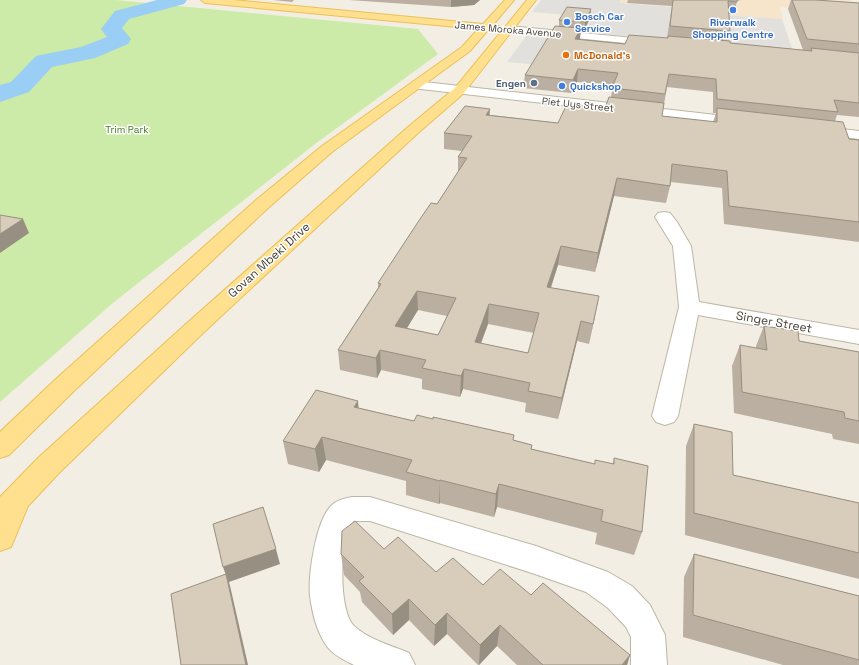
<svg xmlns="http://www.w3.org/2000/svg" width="859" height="665" font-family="'Space Grotesk',sans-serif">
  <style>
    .commercial { fill: #f7e5cb }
    .green { fill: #cceaa8 }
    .parking { fill: #e2e0dc }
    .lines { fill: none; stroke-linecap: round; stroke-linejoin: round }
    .river { fill: #9acef4; fill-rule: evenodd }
    .minor-casing { stroke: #beb6a5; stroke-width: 2 }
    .major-casing { stroke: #eac059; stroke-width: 2 }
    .minor { fill: #fff; fill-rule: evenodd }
    .major { fill: #ffe08f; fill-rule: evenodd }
    .wall { fill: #baafa0; fill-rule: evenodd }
    .shaded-wall { fill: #978f82 }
    .building { fill: #d8ccba; stroke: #978f82; fill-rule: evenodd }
    .shop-dot { fill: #3f7fe0; stroke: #fff; stroke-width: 1.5 }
    .food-dot { fill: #e8710a; stroke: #fff; stroke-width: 1.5 }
    .service-dot { fill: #5c6f8a; stroke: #fff; stroke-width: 1.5 }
    .labels { text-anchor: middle; stroke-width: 3; stroke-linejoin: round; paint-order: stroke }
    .far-shop-label { font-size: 10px; font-weight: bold; fill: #366cbe; stroke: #fff; text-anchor: start }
    .far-street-label { font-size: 10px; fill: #443e33; stroke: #fff }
    .far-food-label { font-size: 10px; font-weight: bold; fill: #c56008; stroke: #fff; text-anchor: start }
    .far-service-label { font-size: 10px; font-weight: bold; fill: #4e5e75; stroke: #fff; text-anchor: end }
    .far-park-label { font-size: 10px; fill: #437923; stroke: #fff }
    .street-label { font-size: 12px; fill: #443e33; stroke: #fff }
  </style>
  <rect width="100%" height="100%" fill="#f2eee3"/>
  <path class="commercial" d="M622 0H851L859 13 780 7 783 19 686 12V8L621 3Z"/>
  <path class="green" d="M0 0H116L418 29 438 54 315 144 114 302 0 402Z"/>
  <path class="parking" d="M541 0H621L620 3 684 8V12L782 19 793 51 585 32 592 17 532 12Z
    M527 35 625 44 601 71 507 62Z"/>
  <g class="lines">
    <path class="river" d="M157 0H187L184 4 129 19 122 28 131 39 128 44 95 58 52 67 29 92 0 102V85L11 82 36 56 81 47 107 37 101 29 115 11Z"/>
    <g class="minor-casing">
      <path id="minor" d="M509 26 655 40 660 43 655 46 505 31 504 29Z
        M416 81 743 118 748 119 750 122 748 125 743 126 412 88 410 85 412 82Z
        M817 126 859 131V139L812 133 810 130 812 127Z
        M664 212 670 213 677 222 691 246 699 302 859 330V344L698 315 678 416 674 422 665 425 656 422 652 416 679 307 673 246 655 217 658 213Z
        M352 497H370L536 546 608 572 632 586 650 605 665 635 667 665H631V637L626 627 608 608 586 592 535 574 370 521H354C339 536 338 611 354 626 369 640 391 645 409 653L415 665H354C344 660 333 655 326 645 317 632 312 612 310 596 308 575 316 519 332 505 337 500 346 498 352 497Z"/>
    </g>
    <g class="major-casing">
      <path id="major" d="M201 0H233L483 24 505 0H514L493 25 499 26 501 28 499 30H488L470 51 332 152 268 208 75 390 9 455 0 458V432L57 378 256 200 322 146 462 47 478 29 205 3Z
        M527 0H536L463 94 418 133 202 334 59 473 28 506 11 547 0 551V497L39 457 186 324 408 127 455 88Z"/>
    </g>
    <use href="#minor" class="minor"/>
    <use href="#major" class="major"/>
  </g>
  <path class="wall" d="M273 0H294L292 2Z
    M349 0H480L474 5 451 7Z
    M628 0H741L737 1 734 14H729L730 31 727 41 730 43 803 50 788 9 791 0H816L859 3V117L837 115 835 121 849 139 859 140V242L724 224 722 188 671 182 666 203 614 196 595 272 558 265 551 288 595 316 589 344 577 341 558 419 525 412 526 403 463 389 460 397 422 389V379L381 370 377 378 340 370 338 350 378 288V283L437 204 458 172V157L462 151 444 149V133L490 115 558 123 605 108 611 97 613 85 577 82 571 93 523 88 525 75 559 26V20L590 18 584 31H581L579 40 625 44 667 38 672 6 627 3ZM667 87 713 92V113H716L713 122 662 116ZM418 310 447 316 438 335 407 328ZM488 324 534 333 528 353 481 344Z
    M764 326 799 341 859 352V444L833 439 832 434 734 413 732 366 740 345 756 348V346Z
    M359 408 414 421 513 440 532 445 531 449 594 464H613L614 458 642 532 634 555 595 544 597 533 497 507 494 517 440 503 439 504 406 495V481L326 460 319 472 288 464 283 441Z
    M694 424 733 475 859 503V579L685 535 686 446Z
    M384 549 436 572 483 585 531 595 630 655 627 665H517L497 646 479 665H478L447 634 434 646 409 620 393 635 362 602 360 592 344 575 341 554Z
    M694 554 859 596V665H783L683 637 684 577Z"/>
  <path class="shaded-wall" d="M451 0H480L474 5 451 7Z
    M591 9 590 18 584 31 585 22Z
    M581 28 580 39H575Z
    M578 69 577 82 571 93 573 80Z
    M490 109 489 124 486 115Z
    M617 178 614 196 595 272 598 253Z
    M23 219 29 233 0 253V234Z
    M561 246 558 265 544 307 547 287Z
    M417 291 418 310 396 346 395 326Z
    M599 296 595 316 589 344 593 324Z
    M489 304 488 324 473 363 475 342Z
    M581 321 577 341 558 419 562 398Z
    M380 350 381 370 377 378 376 358Z
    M464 369 463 389 460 397 461 376Z
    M358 401 360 424 354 407Z
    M322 437 326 460 319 472 315 449Z
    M440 480V503L439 504 440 481Z
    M499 484 497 507 494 517 496 494Z
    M276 549 280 564 229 582 231 590 248 665H246L227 578 223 567Z
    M409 599V620L393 635 392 614Z
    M447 613V634L434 646 435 625Z
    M500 625 497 646 479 665 480 645Z
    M630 655 627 665H622Z"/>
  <path class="building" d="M673 0H737V2L728 1 730 31 670 26Z
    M792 0H816L859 3V44L807 39Z
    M567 7 591 9 585 22 559 20Z
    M555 26 581 28 575 39 625 44 629 35 668 38V36L730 41V43L812 51 811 48 859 53V103L834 100 838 112 717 99 716 79 669 74 665 94 612 88 618 73 578 69 573 80 525 75Z
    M609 97 664 103 662 116 717 122V108L843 122 849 139 859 140V222L729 206 727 171 672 164 670 186 617 178 598 253 561 246 547 287 599 296 593 324 581 321 562 398 528 391 530 383 464 369 461 376 422 368 426 360 380 350 376 358 338 350 381 284 378 283 418 222 431 203 437 204 467 158 458 157 472 136 444 133 465 106 490 109 486 115 558 123 567 104 605 108ZM417 291 456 298 438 335 395 326ZM489 304 539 313 528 353 475 342Z
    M0 215 23 219 0 234Z
    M764 326 798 331 799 341 859 352V421L845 418 844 412 742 392 740 345 767 350Z
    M316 390 358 401 354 407 414 421 417 415 433 419V417L514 435 513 440 532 445 531 449 595 464V460L614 464V458L648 466 642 532 601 521 603 510 499 484 496 494 440 480V481L406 472 412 460 322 437 315 449 283 441Z
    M694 424 732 432 733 475 859 503V553L694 513Z
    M263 507 276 549 223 567 213 524Z
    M355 521 384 549 398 537 436 572 453 558 483 585 500 569 531 595 543 583 630 655 622 665H543L500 625 480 645 447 613 435 625 409 599 392 614 359 581 364 577 341 554 342 531Z
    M694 554 859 596V660L693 615Z
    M226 574 246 665H181L171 594Z"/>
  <g class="shop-dot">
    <circle cx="733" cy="10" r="4"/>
    <circle cx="567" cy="22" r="4"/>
    <circle cx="562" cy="86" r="4"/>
  </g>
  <circle class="food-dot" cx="566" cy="55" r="4"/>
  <circle class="service-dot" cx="534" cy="83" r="4"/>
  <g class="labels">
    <g class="far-shop-label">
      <text x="575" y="20">Bosch Car<tspan x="575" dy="12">Service</tspan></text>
      <text x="733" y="26" text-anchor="middle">Riverwalk<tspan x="733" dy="12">Shopping Centre</tspan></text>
      <text x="570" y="90">Quickshop</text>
    </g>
    <g class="far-street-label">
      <text transform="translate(508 29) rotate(5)" y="4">James Moroka Avenue</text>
      <text transform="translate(578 104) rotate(6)" y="4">Piet Uys Street</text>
    </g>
    <g class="far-food-label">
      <text x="574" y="59">McDonald's</text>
    </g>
    <g class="far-service-label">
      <text x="526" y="87">Engen</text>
    </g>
    <g class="far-park-label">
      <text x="127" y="133">Trim Park</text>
    </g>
    <g class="street-label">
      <text transform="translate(269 260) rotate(-42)" y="4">Govan Mbeki Drive</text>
      <text transform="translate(774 322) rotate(10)" y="4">Singer Street</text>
    </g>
  </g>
</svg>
